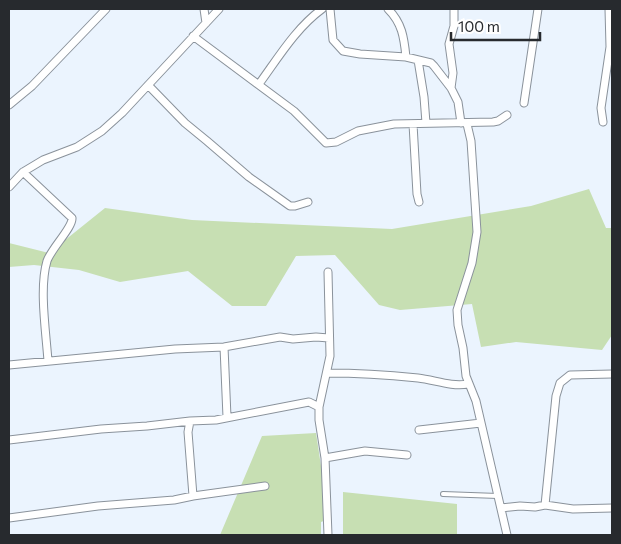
<svg xmlns="http://www.w3.org/2000/svg" width="621" height="544" font-family="Commissioner,sans-serif">
  <style>
    .green { fill: #c7dfb3 }
    .lines { fill: none; stroke-linecap: round; stroke-linejoin: round }
    .service-casing { stroke: #8a929b; stroke-width: 6 }
    .minor-casing { stroke: #8a929b; stroke-width: 9 }
    .service { stroke: #fff; stroke-width: 4 }
    .minor { stroke: #fff; stroke-width: 7 }
  </style>
  <rect width="100%" height="100%" fill="#ebf4fe"/>
  <path class="green" d="M589 189 606 228H612V335L602 350 516 342 481 347 472 304 400 310 379 305 335 255 296 256 266 306H232L188 271 120 282 79 270 34 265 9 267V243L49 253 105 208 192 220 392 229 531 206Z
    M316 433 329 519 321 522V535H220L262 436Z
    M343 492 457 504V535H343Z"/>
  <g class="lines">
    <g class="service-casing">
      <path id="service" d="M443 494 498 496"/>
    </g>
    <g class="minor-casing">
      <path id="minor" d="M204 9 206 23
        M330 9 333 40 343 51 360 54 406 57 431 63 434 66 451 88 458 102 461 123
        M388 9C402 23 404 37 406 57
        M193 36 294 111 326 143 336 142 358 131 394 124 493 122 498 121 507 115
        M418 60 424 97 426 123
        M259 84C278 58 296 28 322 9
        M148 85 185 123 207 141 249 177 290 206H295L308 202
        M451 88 453 73 449 44 454 26V9
        M524 103 538 9
        M9 105 32 86 106 9
        M603 122 601 108 610 47 609 9
        M413 124 417 194 419 202
        M467 124 471 141 477 232 472 263 457 310 458 325 463 348 466 376 476 401 507 535
        M23 172 72 218C73 227 51 249 47 261 39 288 46 332 48 361
        M9 187 23 172 43 160 77 147 102 131 122 113 219 9
        M224 347 227 417
        M9 365 175 349 224 347 280 337 293 339 316 337 329 338
        M328 373C358 373 388 375 418 378 435 380 451 387 468 384
        M319 407 330 356 328 272
        M419 430 481 423
        M9 440 101 429 147 426 190 421
        M325 458 365 451 407 455
        M193 496 265 486
        M545 505 556 396 560 383 570 375 612 374
        M501 508 520 506 535 507 545 505 573 509 612 508
        M9 518 98 506 174 500 193 496 188 432 190 421 216 420 309 402 319 407V420L325 458 328 535"/>
    </g>
    <use href="#service" class="service"/>
    <use href="#minor" class="minor"/>
  </g>
  <rect width="621" height="544" fill="none" stroke="#272a2e" stroke-width="20"/>
  <path d="M451 32v8h89v-8" fill="none" stroke="#272a2e" stroke-width="2.5"/>
  <text x="458" y="32" font-size="15" fill="#272a2e" stroke="#ffffff" stroke-width="4" paint-order="stroke">100 m</text>
</svg>
